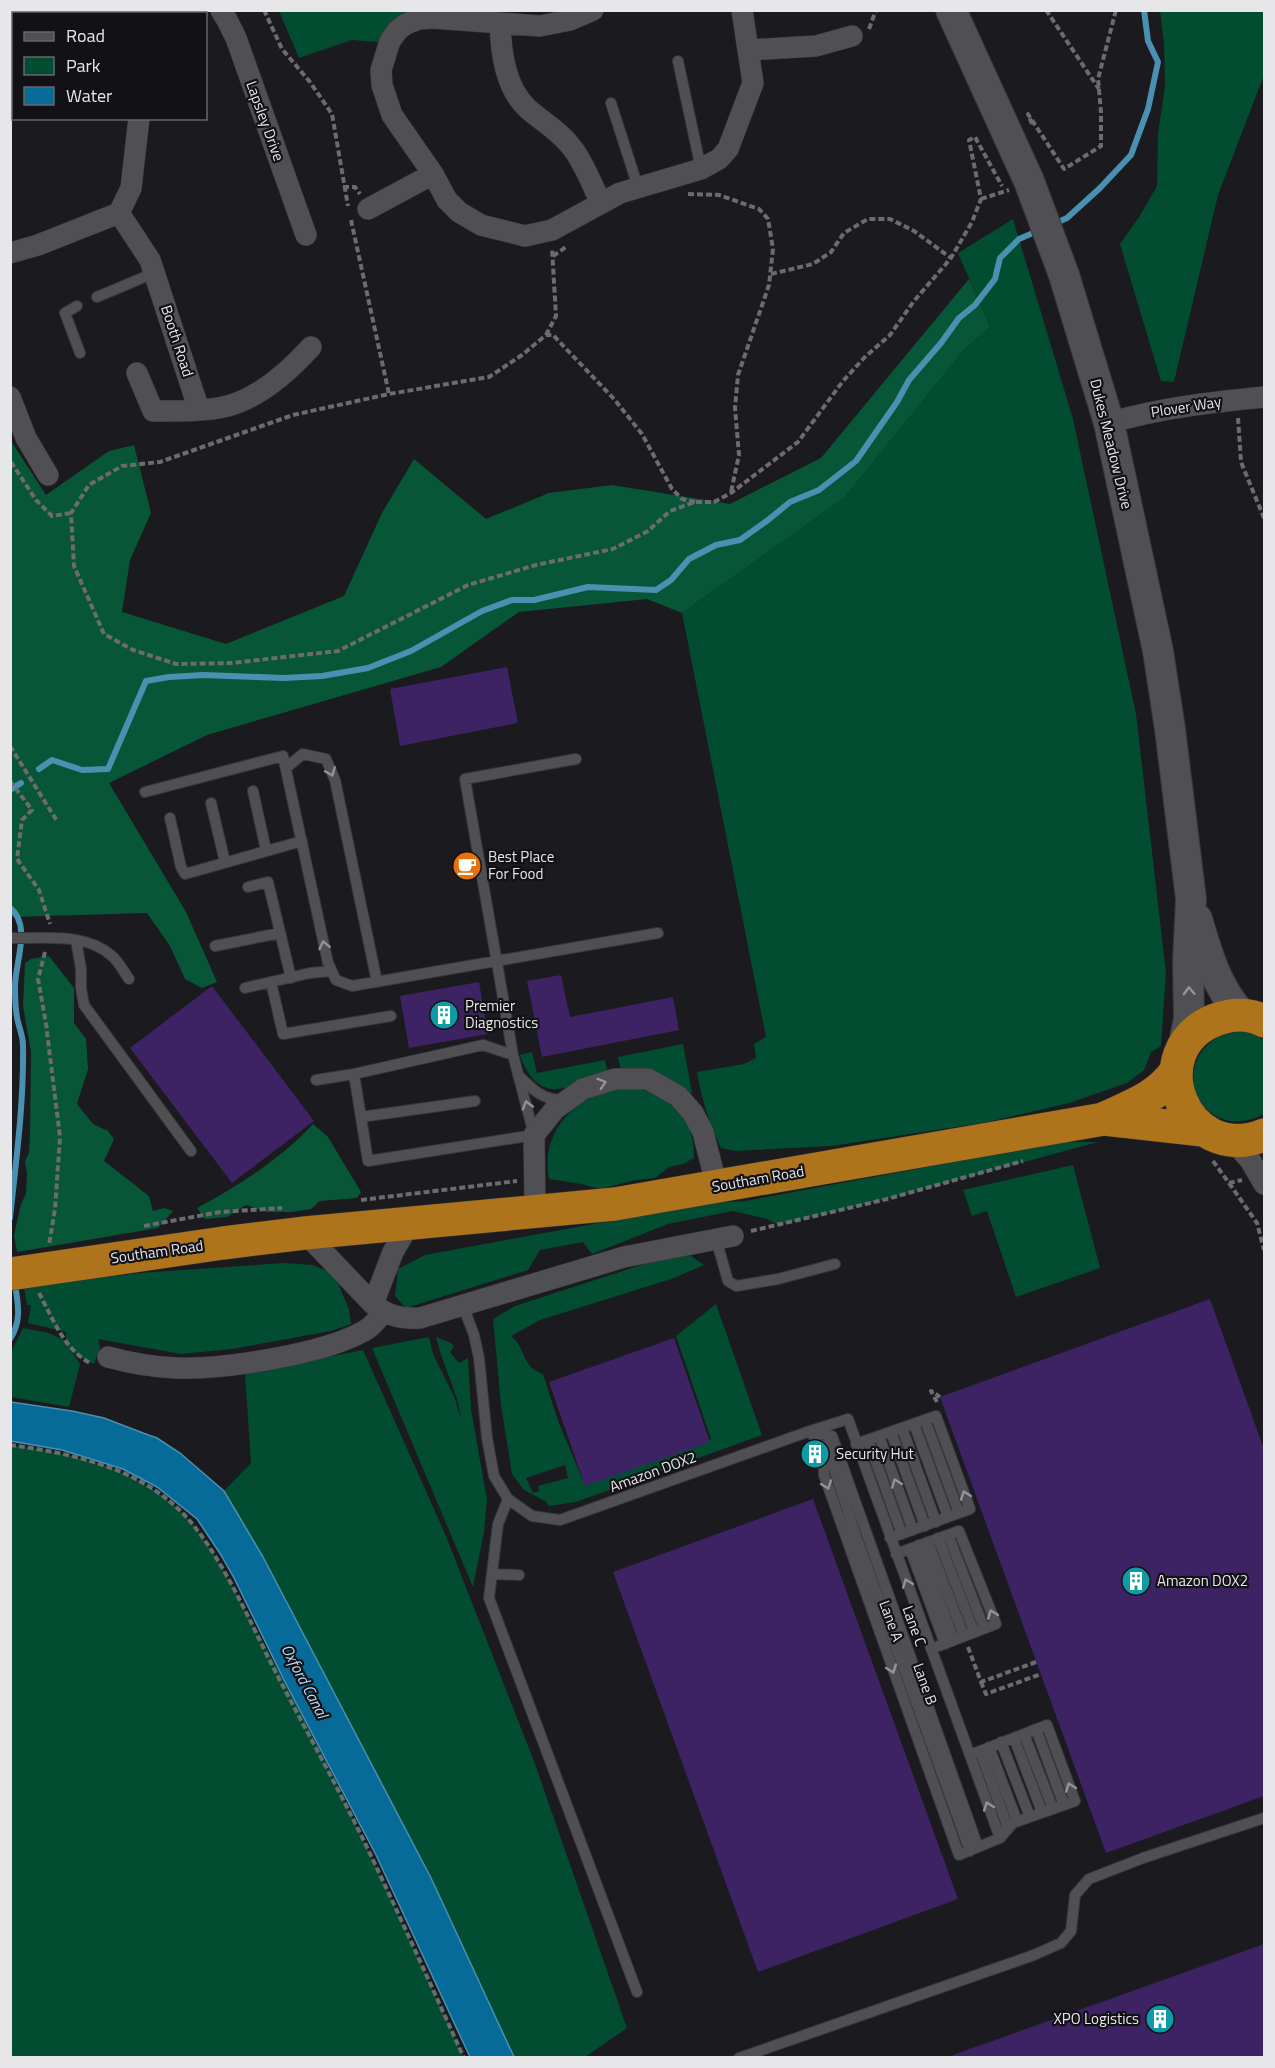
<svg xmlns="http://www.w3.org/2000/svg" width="1275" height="2068" font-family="'Titillium Web',sans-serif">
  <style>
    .green { fill: #024d31; fill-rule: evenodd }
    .forest { fill: #085638 }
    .water { fill: #066b99; stroke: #4a90b1; stroke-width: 1.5 }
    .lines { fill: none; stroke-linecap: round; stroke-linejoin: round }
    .stream { stroke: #4a90b1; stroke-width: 6 }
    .building { fill: #3d2363 }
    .lane-casing { stroke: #38373a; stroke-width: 12 }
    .street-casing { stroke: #38373a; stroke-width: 22 }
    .secondary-casing { stroke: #38373a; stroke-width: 32 }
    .highway-casing { stroke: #38373a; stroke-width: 34 }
    .path { stroke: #6c6b6f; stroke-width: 4; stroke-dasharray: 6 3; stroke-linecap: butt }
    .lane { stroke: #504f54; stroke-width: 10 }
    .street { stroke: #504f54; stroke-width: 21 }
    .secondary { stroke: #504f54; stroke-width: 30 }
    .highway { stroke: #ad741c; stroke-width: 33 }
    .oneway { stroke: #949398 }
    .labels { text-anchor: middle; stroke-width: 4.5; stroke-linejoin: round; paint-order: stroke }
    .street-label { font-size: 15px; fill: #e7e7ea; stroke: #121115 }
    .poi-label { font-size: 15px; fill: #e7e7ea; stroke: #121115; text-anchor: start }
    .water-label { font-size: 16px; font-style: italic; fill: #b6ddf8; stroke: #121115 }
  </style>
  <rect width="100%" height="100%" fill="#1b1a1e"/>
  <path class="green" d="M279 11H437L387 28 378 42 352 40 299 58Z
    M1160 11H1264V75L1218 195 1174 382 1161 381 1120 244 1139 217 1157 186 1158 134 1165 86 1164 43Z
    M1013 219 1073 419 1136 714 1166 973 1161 1046 1151 1052 1144 1070 1127 1083 1069 1103 988 1122 832 1146 735 1151 721 1148C709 1123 702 1100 697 1072L744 1064 756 1058 754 1044 766 1037 682 613 844 498 964 350 990 327 958 253Z
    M1233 1031 1248 1032 1264 1040V1114C1199 1148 1160 1053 1233 1031Z
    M683 1044 692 1093 688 1094 621 1071 618 1057Z
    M532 1052 537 1073 605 1060 608 1073 570 1090C563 1086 558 1090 551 1089 534 1086 525 1070 520 1055Z
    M621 1087C665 1089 695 1111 694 1158L683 1164 669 1167 655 1178 636 1180 600 1189 581 1184 549 1179C540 1129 576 1097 621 1087Z
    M1063 1142H1098L887 1199 779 1225 767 1219 733 1211 668 1224 592 1254 583 1242 540 1250 528 1270 406 1308 395 1296 398 1269 425 1255 707 1203 745 1201Z
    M1073 1165 1100 1268 1016 1297 987 1211 972 1216 963 1190Z
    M684 1251 704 1265 674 1278 540 1320 511 1336C527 1349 521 1367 543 1374L558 1421 585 1485 711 1439 676 1336 716 1304 762 1435 576 1502 549 1506 545 1501 524 1490 512 1474 501 1405 493 1319 515 1306ZM565 1465 568 1478 538 1486 539 1491 533 1493 526 1478Z
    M283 1263 313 1265 334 1274 349 1309 351 1324 331 1331 232 1349 181 1354 98 1339 100 1347 94 1364 77 1356 70 1349 80 1364 69 1407 11 1397V1352L23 1328 49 1333 66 1341V1332L28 1323 31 1305H27L24 1287 139 1273Z
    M429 1337 433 1354 454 1396 461 1419C458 1391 442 1365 436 1337L451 1343 454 1347 450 1352 459 1363 468 1358 471 1409 487 1500 484 1532 473 1587 372 1348Z
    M363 1350 446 1536 535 1764 627 2028 585 2057H514L431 1878 263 1557 224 1491 251 1463 245 1373Z
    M10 1445C68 1453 129 1465 174 1505 210 1535 233 1589 256 1629 333 1768 398 1913 464 2057H11Z"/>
  <path class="forest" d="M969 279 990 327 964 350 844 498 682 613 647 599 519 612 441 667 207 735 109 783 186 912 217 982 202 988 185 979 170 946 147 913 11 917V441L46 495 109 451 134 445 151 513 130 560 122 612 226 644 344 596 382 513 414 459 486 519 549 493 612 485 730 504 821 458Z
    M49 956 74 988V1023L86 1039 88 1069 77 1104 93 1124 108 1131 114 1139 104 1161 149 1196 153 1211 164 1208 173 1211 158 1228 17 1252 14 1235 21 1204 26 1194 27 1174 25 1162 29 1152 30 1134 31 1052 23 1006 25 963 31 959Z
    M313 1124 328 1137 361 1192 357 1198 320 1201 311 1209 292 1212H267L246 1205 227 1217 205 1219 197 1208C238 1186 282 1158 313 1124Z"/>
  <path class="water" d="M11 1402 72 1411 104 1418 143 1433 157 1438 180 1453 224 1491 263 1557 431 1878 514 2057H470L376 1855 284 1680 234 1578 221 1555 197 1519 157 1487 123 1469 62 1450 11 1441Z"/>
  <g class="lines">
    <path class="stream" d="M1054 224 1067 218 1100 188 1131 155 1148 109 1158 62 1148 41 1144 10
      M39 769 52 760 82 770 108 769 146 681 169 677 204 675 284 678 322 676 368 668 411 651 482 611 512 600H534L588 587 656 590 671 580 689 559 716 545 740 540 768 520 790 502 819 490 856 461 897 402 909 380 941 343 959 318 975 305 995 279 1000 258 1019 239 1040 230
      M10 790 21 783
      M10 908C32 924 15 964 15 986 15 998 15 1011 18 1022 20 1030 23 1037 23 1045 24 1103 16 1161 10 1218
      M10 1339C22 1321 18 1304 15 1284"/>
  </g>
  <path class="building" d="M507 667 518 723 400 746 390 689Z
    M561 975 570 1017 673 997 679 1030 542 1057 527 981Z
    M479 982 488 1034 409 1048 400 996Z
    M212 986 314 1121 232 1183 130 1048Z
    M1210 1299 1264 1449V1796L1106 1853 940 1397Z
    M674 1338 710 1442 585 1486 549 1382Z
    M813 1499 958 1899 758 1972 613 1572Z
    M1264 1944V2058H953V2055Z"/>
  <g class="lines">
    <g class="lane-casing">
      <path id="lane" d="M83 14 85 10
        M678 61 701 169
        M611 103 638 187
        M10 112 14 110
        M97 297 154 273
        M77 306 65 313 80 353
        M287 767 303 754 326 759 335 780 377 982
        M253 791 266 850
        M145 792 283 756 328 963 336 980 352 986 658 933
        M211 803 225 862
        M170 818 181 867 185 874 302 841
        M248 887 268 882 291 978
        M10 938C43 939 86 932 112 956 119 962 124 972 129 979
        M76 940 81 969V988L84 1005 191 1151
        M215 946 280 933
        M271 982 283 1034 391 1016
        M245 988 310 973 331 971
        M513 1055 483 1045 354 1074 368 1161 534 1135 513 1055 465 779 576 759
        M518 1075C532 1089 542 1100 563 1100
        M316 1080 354 1074
        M361 1117 475 1101
        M716 1239 728 1281 736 1286 778 1279 835 1264
        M463 1306 474 1335 479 1358 487 1438 494 1476 508 1499 532 1516 560 1520 810 1431 848 1419 1000 1838 959 1855 824 1475 823 1451 810 1431
        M925 1420 959 1513
        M914 1424 948 1517
        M902 1428 936 1522
        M810 1431 832 1436 978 1847
        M891 1432 925 1526
        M879 1436 913 1530
        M868 1440 902 1534
        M826 1444 856 1536 970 1851
        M856 1444 936 1416 970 1509 890 1538
        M508 1499 498 1524 489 1598 637 1992
        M948 1535 984 1628
        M938 1538 974 1632
        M928 1542 964 1636
        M919 1545 954 1640
        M910 1549 945 1644
        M896 1554 959 1531 996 1624 931 1649
        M492 1574 519 1575
        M1036 1729 1064 1805
        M1024 1734 1053 1809
        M1014 1738 1042 1812
        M1001 1742 1030 1817
        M989 1747 1017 1821
        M980 1751 1008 1828
        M970 1755 1047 1725 1075 1801 1013 1823 1000 1838
        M739 2058 1034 1955 1061 1943 1071 1931 1075 1895 1089 1879 1143 1858 1264 1818"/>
    </g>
    <g class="street-casing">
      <path id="street" d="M221 10 227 20 236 38 306 235
        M593 10 570 20 540 26 433 18 419 19 406 24 398 30 390 41 381 70 382 85 392 115 433 174 447 200 459 212 481 225 525 236 552 230 620 193 701 169 719 159 728 149 753 83 742 10
        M150 14 151 10
        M500 23C501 52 505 88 528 109 543 122 561 132 573 149 585 165 592 185 601 203
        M749 50 816 46 852 36
        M368 209 433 174
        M119 213 150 260 199 410
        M10 253 38 245 119 213 131 188 139 118
        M137 373 153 411C178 411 215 412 237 403 266 392 291 369 311 347
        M10 397 26 438 48 475
        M1109 423C1159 408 1213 402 1264 397
        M1233 1141 1250 1160 1264 1184
        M535 1210 534 1135 555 1109 583 1089 615 1079H648L678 1096 693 1113 703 1132 717 1187
        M305 1233 373 1304C388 1316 401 1319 420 1318L624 1257 733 1236
        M373 1304 393 1252 410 1223
        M108 1357C130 1363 153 1367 176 1368 222 1370 324 1354 364 1331 372 1327 378 1319 383 1312"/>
    </g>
    <g class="secondary-casing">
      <path id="secondary" d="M951 10 1029 181 1064 275 1109 423 1158 651 1170 729 1191 899 1188 961 1189 1019 1183 1048
        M1197 919C1207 953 1217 989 1242 1015"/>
    </g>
    <g class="highway-casing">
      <path id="highway" d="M1264 1021C1249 1013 1231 1014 1215 1020 1139 1050 1185 1167 1264 1135
        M1105 1118C1133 1105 1158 1097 1176 1071
        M10 1274 223 1243 305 1233 615 1204 1104 1119 1203 1130"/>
    </g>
    <path class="path" d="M264 10 282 49 310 82 332 114 348 206
      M1046 10 1099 89
      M869 29 876 10
      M1032 124 1028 114 1064 169 1101 146V112L1098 79 1116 10
      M343 187H355L360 194
      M688 194 719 195 759 209 768 219 773 249 769 285 738 375 735 408 739 455 731 492
      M981 199 1009 190
      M351 220 389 394
      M553 256 566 247
      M771 274 813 264 831 252 844 233 868 219H890L914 231 951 258
      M546 335 556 316 552 248
      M1238 418 1241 462 1264 518
      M11 462 36 500 52 516 71 513
      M695 502 682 499 672 489 642 434 614 399 553 335H546L522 355 489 377 389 394 293 415 160 462 122 466 89 485 71 513 74 566 104 634 133 650 176 664 232 663 338 651 468 585 536 565 613 549 648 531 670 511 695 502H714L731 493 798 442 843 381 864 358 890 335 914 301 951 258 972 222 981 199 969 140 975 137 1002 186
      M10 746 57 821
      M10 781 32 810 22 820 17 859 39 890 50 924
      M45 952 38 979 46 1024 60 1137 55 1209 49 1245
      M1213 1161 1229 1183 1242 1180
      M1229 1183 1257 1223 1264 1250
      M361 1200 517 1181
      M144 1226 220 1212 282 1208
      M751 1231 887 1199 1023 1161
      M39 1293C53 1319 64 1349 90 1363
      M937 1402 931 1391 940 1397
      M10 1445C68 1453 129 1465 174 1505 215 1540 248 1618 273 1667 306 1731 342 1794 373 1860 404 1925 434 1992 464 2058
      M968 1647 981 1682 1036 1662
      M981 1682 986 1694 1041 1674"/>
    <use href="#lane" class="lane"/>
    <use href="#street" class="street"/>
    <use href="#secondary" class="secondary"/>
    <use href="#highway" class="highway"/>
  </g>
  <defs><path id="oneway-chevron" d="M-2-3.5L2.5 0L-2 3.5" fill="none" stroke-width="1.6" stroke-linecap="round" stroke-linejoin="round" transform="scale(1.5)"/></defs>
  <g class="oneway">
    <use href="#oneway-chevron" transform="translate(331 772) rotate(68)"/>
    <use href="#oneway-chevron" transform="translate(324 945) rotate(-102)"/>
    <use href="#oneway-chevron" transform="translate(1189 991) rotate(-92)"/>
    <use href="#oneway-chevron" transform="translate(602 1083) rotate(-18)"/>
    <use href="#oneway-chevron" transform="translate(527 1105) rotate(-106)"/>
    <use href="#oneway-chevron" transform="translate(896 1483) rotate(-110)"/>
    <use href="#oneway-chevron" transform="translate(827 1485) rotate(70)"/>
    <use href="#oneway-chevron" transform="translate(965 1495) rotate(-110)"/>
    <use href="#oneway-chevron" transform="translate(907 1583) rotate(-110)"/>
    <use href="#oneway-chevron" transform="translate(992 1614) rotate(-110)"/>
    <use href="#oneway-chevron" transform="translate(892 1669) rotate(70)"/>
    <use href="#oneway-chevron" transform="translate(1070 1787) rotate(-110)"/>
    <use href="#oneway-chevron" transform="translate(988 1806) rotate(-110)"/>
  </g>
  <defs>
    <g id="cafe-disc" transform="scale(1.5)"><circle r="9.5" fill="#e8710a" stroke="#121115"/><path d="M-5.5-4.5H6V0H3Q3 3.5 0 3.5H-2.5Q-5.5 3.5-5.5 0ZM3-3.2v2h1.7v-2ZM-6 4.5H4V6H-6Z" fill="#fff"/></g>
    <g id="building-disc" transform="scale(1.5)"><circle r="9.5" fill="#0f9aa8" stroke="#121115"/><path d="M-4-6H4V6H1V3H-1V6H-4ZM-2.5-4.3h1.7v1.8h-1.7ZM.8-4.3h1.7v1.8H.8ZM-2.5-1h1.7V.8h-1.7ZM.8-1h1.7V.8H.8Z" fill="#fff"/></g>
  </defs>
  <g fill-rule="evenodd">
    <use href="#cafe-disc" x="467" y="866"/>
    <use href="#building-disc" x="444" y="1015"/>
    <use href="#building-disc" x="815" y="1454"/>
    <use href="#building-disc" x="1136" y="1581"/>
    <use href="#building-disc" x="1160" y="2019"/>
  </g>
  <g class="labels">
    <g class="street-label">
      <text transform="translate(265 121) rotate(70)" y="5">Lapsley Drive</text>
      <text transform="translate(177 341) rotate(72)" y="5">Booth Road</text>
      <text transform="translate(1186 407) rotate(-9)" y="5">Plover Way</text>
      <text transform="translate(1111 444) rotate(76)" y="5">Dukes Meadow Drive</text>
      <text transform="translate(758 1179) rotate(-10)" y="5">Southam Road</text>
      <text transform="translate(157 1252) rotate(-8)" y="5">Southam Road</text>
      <text transform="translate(653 1472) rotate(-20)" y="5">Amazon DOX2</text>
      <text transform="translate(891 1621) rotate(70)" y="5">Lane A</text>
      <text transform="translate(914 1626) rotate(70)" y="5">Lane C</text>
      <text transform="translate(925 1684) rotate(70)" y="5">Lane B</text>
    </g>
    <g class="poi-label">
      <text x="488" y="862">Best Place<tspan x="488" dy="17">For Food</tspan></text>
      <text x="465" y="1011">Premier<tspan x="465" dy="17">Diagnostics</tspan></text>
      <text x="836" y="1459">Security Hut</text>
      <text x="1157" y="1586">Amazon DOX2</text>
      <text x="1139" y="2024" text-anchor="end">XPO Logistics</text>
    </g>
    <g class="water-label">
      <text transform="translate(305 1681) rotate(62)" y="6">Oxford Canal</text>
    </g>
  </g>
  <rect width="1275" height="2068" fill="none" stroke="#e7e7ea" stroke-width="24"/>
  <rect x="12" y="12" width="195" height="108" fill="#121115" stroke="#67676a" stroke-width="1.5"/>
  <rect x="24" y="32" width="30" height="9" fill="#504f54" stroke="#67676a" stroke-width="1.5"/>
  <text x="66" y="42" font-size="18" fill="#e7e7ea">Road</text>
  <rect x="24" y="57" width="30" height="18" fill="#024d31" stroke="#67676a" stroke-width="1.5"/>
  <text x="66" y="72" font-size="18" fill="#e7e7ea">Park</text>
  <rect x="24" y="87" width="30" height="18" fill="#066b99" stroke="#67676a" stroke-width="1.5"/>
  <text x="66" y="102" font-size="18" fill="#e7e7ea">Water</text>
</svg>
